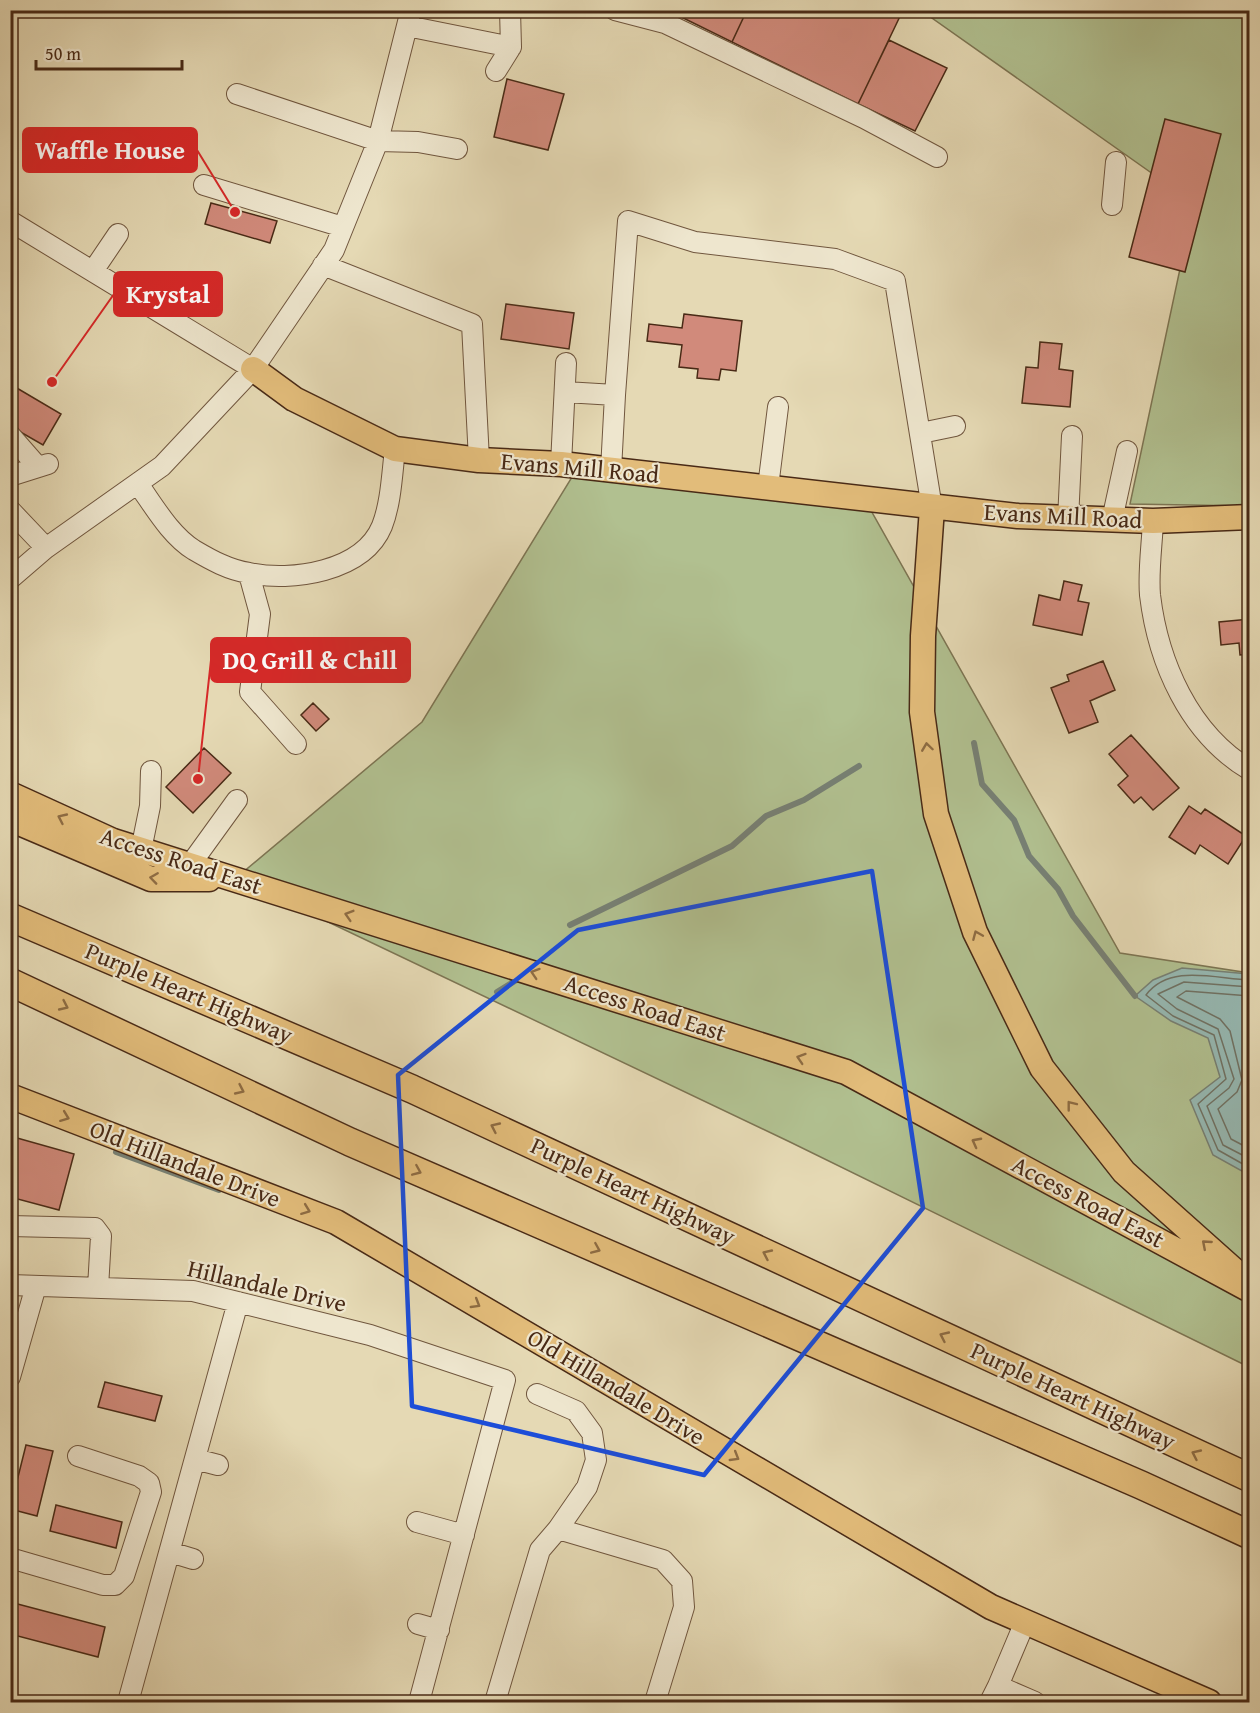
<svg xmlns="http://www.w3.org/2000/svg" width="1260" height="1713" font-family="'Gentium Book Plus',serif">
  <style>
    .green { fill: #b1c090; stroke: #7d7553; stroke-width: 1.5 }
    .water { fill: #96b9b3; stroke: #778074; stroke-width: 1.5 }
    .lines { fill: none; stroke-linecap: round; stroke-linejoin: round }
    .shore { stroke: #707264; stroke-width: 1.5 }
    .stream { stroke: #778074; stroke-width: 6 }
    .building { fill: #d18a7b; stroke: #492a16; stroke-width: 1.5 }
    .minor-casing { stroke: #70563e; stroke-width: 22 }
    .major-casing { stroke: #492a16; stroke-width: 27 }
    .highway-casing { stroke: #492a16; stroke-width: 30 }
    .minor { stroke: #eee6ce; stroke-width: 20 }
    .major { stroke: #e2bc7a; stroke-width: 24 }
    .highway { stroke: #e2bc7a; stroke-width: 27 }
    .oneway { stroke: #8e6c43 }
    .marked { fill: none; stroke: #1d4ed8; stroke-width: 4.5; stroke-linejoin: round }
    .labels { text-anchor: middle; stroke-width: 4.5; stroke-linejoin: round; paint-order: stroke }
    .street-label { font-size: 24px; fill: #492a16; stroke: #eee6ce }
    .leader { fill: none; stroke: #d62828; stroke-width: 2 }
    .callout-dot { fill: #d62828; stroke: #eee6ce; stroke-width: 2 }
    .callout { fill: #d62828; stroke: #d62828; stroke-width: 2 }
    .callout-label { font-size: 26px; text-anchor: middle; font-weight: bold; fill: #fff }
  </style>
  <rect width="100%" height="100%" fill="#e5d9b4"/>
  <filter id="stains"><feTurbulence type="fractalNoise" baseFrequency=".00333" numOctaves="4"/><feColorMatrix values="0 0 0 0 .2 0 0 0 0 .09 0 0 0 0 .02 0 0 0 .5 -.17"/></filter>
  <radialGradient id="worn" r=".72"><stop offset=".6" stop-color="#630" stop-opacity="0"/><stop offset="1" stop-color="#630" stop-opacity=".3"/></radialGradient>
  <path class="green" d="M922 11H1249V506L1130 504 1194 203Z
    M572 477 869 507 1120 953 1249 973V1367L790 1142 236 878 422 722Z"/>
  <path class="water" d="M1182 968 1249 974V1175L1213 1155 1190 1100 1220 1077 1208 1038 1171 1021 1135 996 1153 980Z"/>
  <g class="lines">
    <path class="shore" d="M1250 980C1216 979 1170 963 1146 995L1173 1016 1214 1035 1226 1079 1198 1104 1218 1150 1250 1168
      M1250 987 1184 982 1158 994 1177 1009 1218 1029 1234 1079 1229 1088 1207 1106 1223 1145 1250 1159
      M1250 996 1186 991 1177 997 1220 1019 1230 1031 1242 1080 1237 1092 1218 1109 1231 1139 1250 1149"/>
    <path class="stream" d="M974 743 982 784 1014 820 1029 856 1058 889 1073 916 1135 996
      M570 925 732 846 766 816 804 800 859 766
      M497 992 518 979
      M116 1152 219 1190"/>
  </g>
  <path class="building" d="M667 10H747L732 42Z
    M747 10H903L858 104 732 42Z
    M889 40 947 68 915 131 858 104Z
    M507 79 564 94 548 150 494 137Z
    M1165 119 1221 134 1185 272 1129 257Z
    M211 203 277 221 270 243 205 224Z
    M506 304 574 313 569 349 501 339Z
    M684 314 742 321 736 371 721 369 719 380 697 378 698 369 679 367 682 345 647 341 649 324 682 328Z
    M1040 342 1062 344 1059 369 1073 371 1070 407 1022 403 1026 367 1038 368Z
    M10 384 61 414 43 445 10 426Z
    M1064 581 1082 585 1078 601 1089 603 1082 635 1033 625 1039 595 1060 600Z
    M1250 619V654L1240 655 1239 643 1221 645 1219 622Z
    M1103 661 1115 690 1090 701 1098 722 1069 733 1051 688 1069 681 1067 675Z
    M313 703 329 719 316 731 301 715Z
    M1131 735 1179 788 1153 810 1141 797 1134 803 1118 785 1128 776 1109 754Z
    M204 748 231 773 193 813 166 787Z
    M1189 806 1201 814 1205 809 1246 836 1228 864 1200 845 1195 854 1169 837Z
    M10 1136 74 1154 59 1210 10 1197Z
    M105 1382 162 1396 155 1421 98 1407Z
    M26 1445 53 1451 37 1516 10 1509Z
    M56 1505 122 1522 116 1548 50 1531Z
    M10 1602 105 1627 98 1657 10 1634Z"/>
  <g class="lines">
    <g class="minor-casing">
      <path id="minor" d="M615 10 665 23 864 118 937 157
        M407 26 511 47 510 10
        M496 71 511 47
        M237 94 378 141 418 142 457 149
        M204 185 343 227
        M1112 205 1116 162
        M10 221 253 369
        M323 265 472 324 479 460
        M93 271 118 234
        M565 392 615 395 611 470
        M615 395 628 221 695 242 835 259 895 281 932 508
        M921 433 955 426
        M10 435 38 467
        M561 464 566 363
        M10 476 48 464
        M138 484C154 506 170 535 194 550 211 560 229 570 249 573 291 582 363 572 382 526 391 503 392 474 395 449
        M768 487 778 407
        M10 510 46 548
        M1068 520 1072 436
        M1112 520 1127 451
        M1153 521C1152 545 1148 571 1150 595 1158 662 1189 734 1250 770
        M249 574 260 614 250 692 296 744
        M10 579 46 548 162 466 253 369 334 250 378 141 411 10
        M141 850 150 806 151 771
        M190 865 237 800
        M10 1226 95 1228 101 1236 98 1288
        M10 1285 193 1291 370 1335 505 1380 419 1702
        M10 1377 36 1286
        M537 1394 576 1411 592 1433 596 1460 587 1487 558 1529
        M195 1459 218 1465
        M417 1522 464 1535
        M170 1552 193 1559
        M10 1558 103 1585H115L124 1576 151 1492 149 1483 139 1476 78 1456
        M1025 1622 998 1686 1035 1702
        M418 1624 439 1630
        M128 1702 238 1302
        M495 1702 540 1550 558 1529 663 1560 682 1581 684 1607 655 1702
        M990 1702 998 1686"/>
    </g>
    <g class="major-casing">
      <path id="major" d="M253 369 294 399 395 449 479 460 561 464 1018 516 1153 521 1250 517
        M932 508 923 636 922 712 936 814 975 932 1042 1068 1124 1172 1236 1272
        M10 794 113 841 846 1072 1250 1290
        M10 819 151 879H209
        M10 1096 336 1222 991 1607 1209 1702"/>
    </g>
    <g class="highway-casing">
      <path id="highway" d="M10 917 412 1089 1250 1478
        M10 982 350 1142 1141 1485 1250 1535"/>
    </g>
    <use href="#minor" class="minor"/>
    <use href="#major" class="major"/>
    <use href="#highway" class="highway"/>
  </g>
  <defs><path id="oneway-chevron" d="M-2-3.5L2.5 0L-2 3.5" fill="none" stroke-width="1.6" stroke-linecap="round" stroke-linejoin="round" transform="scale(1.5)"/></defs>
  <g class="oneway">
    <use href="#oneway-chevron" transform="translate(927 747) rotate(-98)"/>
    <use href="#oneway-chevron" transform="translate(62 818) rotate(-155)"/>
    <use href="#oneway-chevron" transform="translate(154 878) rotate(-172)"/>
    <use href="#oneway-chevron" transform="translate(349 915) rotate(-163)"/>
    <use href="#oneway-chevron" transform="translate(977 935) rotate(-113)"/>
    <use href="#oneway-chevron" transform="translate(535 973) rotate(-162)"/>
    <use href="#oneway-chevron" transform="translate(64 1006) rotate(25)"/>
    <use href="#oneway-chevron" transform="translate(801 1058) rotate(-162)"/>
    <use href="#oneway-chevron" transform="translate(240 1090) rotate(25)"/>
    <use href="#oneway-chevron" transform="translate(1071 1105) rotate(-128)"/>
    <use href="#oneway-chevron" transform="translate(65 1117) rotate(21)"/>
    <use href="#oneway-chevron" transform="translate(495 1127) rotate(-155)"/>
    <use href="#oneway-chevron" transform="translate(976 1142) rotate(-152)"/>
    <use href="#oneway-chevron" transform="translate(417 1171) rotate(23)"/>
    <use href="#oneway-chevron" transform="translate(306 1210) rotate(21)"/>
    <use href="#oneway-chevron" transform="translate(1206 1244) rotate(-139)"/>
    <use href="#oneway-chevron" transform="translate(596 1249) rotate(23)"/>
    <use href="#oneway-chevron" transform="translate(767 1254) rotate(-155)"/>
    <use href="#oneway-chevron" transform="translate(476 1304) rotate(31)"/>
    <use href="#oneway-chevron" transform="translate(944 1336) rotate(-155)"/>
    <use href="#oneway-chevron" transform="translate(1196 1454) rotate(-155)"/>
    <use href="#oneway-chevron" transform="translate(735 1457) rotate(31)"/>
  </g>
  <path class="marked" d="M872 871 923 1208 704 1475 412 1406 398 1075 578 930Z"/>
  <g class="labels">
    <g class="street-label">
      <text transform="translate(580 468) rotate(5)" y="8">Evans Mill Road</text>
      <text transform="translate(1063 516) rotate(3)" y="8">Evans Mill Road</text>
      <text transform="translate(181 861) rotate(18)" y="8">Access Road East</text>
      <text transform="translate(189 993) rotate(23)" y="8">Purple Heart Highway</text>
      <text transform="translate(645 1008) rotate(18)" y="8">Access Road East</text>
      <text transform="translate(185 1164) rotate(21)" y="8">Old Hillandale Drive</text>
      <text transform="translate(633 1191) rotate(25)" y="8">Purple Heart Highway</text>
      <text transform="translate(1088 1202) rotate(28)" y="8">Access Road East</text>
      <text transform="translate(267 1286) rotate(13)" y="8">Hillandale Drive</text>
      <text transform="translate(616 1387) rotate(31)" y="8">Old Hillandale Drive</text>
      <text transform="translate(1073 1396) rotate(25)" y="8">Purple Heart Highway</text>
    </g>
  </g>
  <path class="leader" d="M235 212L197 150M52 382L114 294M198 779L211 660"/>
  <g class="callout-dot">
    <circle cx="235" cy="212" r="6"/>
    <circle cx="52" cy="382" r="6"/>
    <circle cx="198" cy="779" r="6"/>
  </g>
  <g class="callout">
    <rect x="23" y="128" width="174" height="44" rx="6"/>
    <rect x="114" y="272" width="108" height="44" rx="6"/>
    <rect x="211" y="638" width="199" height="44" rx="6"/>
  </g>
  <g class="callout-label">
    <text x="110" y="159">Waffle House</text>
    <text x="168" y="303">Krystal</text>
    <text x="310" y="669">DQ Grill &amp; Chill</text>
  </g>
  <rect width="1260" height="1713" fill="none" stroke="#e5d9b4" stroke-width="36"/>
  <rect x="12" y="12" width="1236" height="1689" fill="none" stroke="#492a16" stroke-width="3"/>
  <rect x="18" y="18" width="1224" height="1677" fill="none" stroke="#492a16" stroke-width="1.5"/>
  <path d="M36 60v9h146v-9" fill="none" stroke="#492a16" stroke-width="3"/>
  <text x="45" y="60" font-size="18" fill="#492a16" stroke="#eee6ce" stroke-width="4.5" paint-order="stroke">50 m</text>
  <rect width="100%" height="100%" filter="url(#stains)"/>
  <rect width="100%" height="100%" fill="url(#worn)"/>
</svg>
